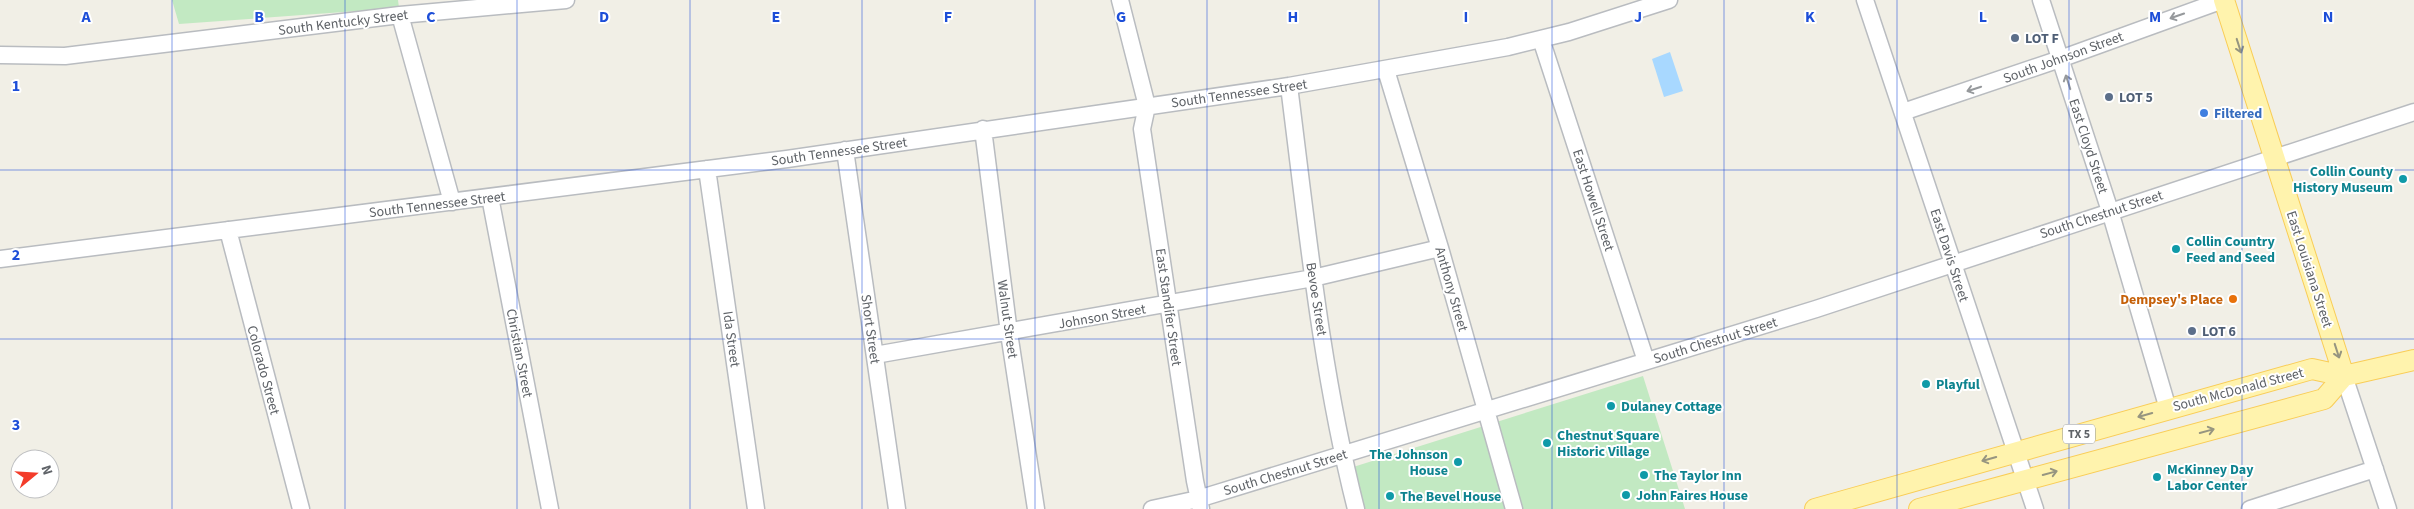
<svg xmlns="http://www.w3.org/2000/svg" width="2414" height="509" font-family="'Source Sans 3',sans-serif">
  <style>
    .green { fill: #c2e9c2 }
    .water { fill: #a8d8ff }
    .lines { fill: none; stroke-linecap: round; stroke-linejoin: round }
    .minor-casing { stroke: #b9bcc0; stroke-width: 19 }
    .major-casing { stroke: #f9cd57; stroke-width: 22 }
    .minor { stroke: #fff; stroke-width: 16 }
    .major { stroke: #fff3ad; stroke-width: 20 }
    .oneway { stroke: #96999c }
    .oneway2 { stroke: #969580 }
    .grid { fill: none; stroke: #1d4ed8; stroke-width: 1; stroke-opacity: 0.55 }
    .service-dot { fill: #5c6f8a; stroke: #fff; stroke-width: 2 }
    .shop-dot { fill: #3f7fe0; stroke: #fff; stroke-width: 2 }
    .culture-dot { fill: #0f9aa8; stroke: #fff; stroke-width: 2 }
    .food-dot { fill: #e8710a; stroke: #fff; stroke-width: 2 }
    .labels { text-anchor: middle; stroke-width: 4; stroke-linejoin: round; paint-order: stroke }
    .shield { fill: #fff; stroke: #8e9195; stroke-width: 1 }
    .shield-label { font-size: 12px; font-weight: bold; fill: #5e6267 }
    .street-label { font-size: 14px; fill: #5e6267; stroke: #fff }
    .service-label { font-size: 14px; font-weight: bold; fill: #4e5e75; stroke: #fff; text-anchor: start }
    .shop-label { font-size: 14px; font-weight: bold; fill: #366cbe; stroke: #fff; text-anchor: start }
    .culture-label { font-size: 14px; font-weight: bold; fill: #0d838f; stroke: #fff; text-anchor: start }
    .food-label { font-size: 14px; font-weight: bold; fill: #c56008; stroke: #fff; text-anchor: end }
    .grid-label { font-size: 16px; text-anchor: middle; font-weight: bold; fill: #1d4ed8; stroke: #fff; stroke-width: 4; stroke-linejoin: round; paint-order: stroke }
  </style>
  <rect width="100%" height="100%" fill="#f1efe6"/>
  <path class="green" d="M172 0H398L399 8 179 24Z
    M1643 376 1685 509H1361L1350 468Z"/>
  <path class="water" d="M1670 52 1683 91 1664 97 1652 59Z"/>
  <g class="lines">
    <g class="minor-casing">
      <path id="minor" d="M1120 0 1147 106 1142 129 1195 481 1201 509
        M1865 0 2035 509
        M2041 0 2110 211 2168 409
        M400 15 452 202
        M1541 39 1646 361
        M0 55 65 56 400 15 566 0
        M1386 70 1440 248 1514 509
        M1289 86C1307 227 1321 371 1356 509
        M1903 112 2060 59 2223 0
        M983 129 1009 333 1036 509
        M845 150 897 509
        M707 169 756 509
        M490 197 550 509
        M228 230 301 509
        M0 259 787 159 1289 86 1508 47 1569 32 1669 0
        M875 355 1313 278 1440 248
        M2344 376 2388 509
        M1152 509 1198 499 1816 309 2414 112
        M2250 509 2375 469"/>
    </g>
    <g class="major-casing">
      <path id="major" d="M2224 0 2344 376
        M1815 509 2312 369 2344 376 2414 360
        M1919 509 2324 399 2344 376"/>
    </g>
    <use href="#minor" class="minor"/>
    <use href="#major" class="major"/>
  </g>
  <defs><path id="oneway-shaft" d="M-6 0H5M1.5-3L5.5 0L1.5 3" fill="none" stroke-width="1.6" stroke-linecap="round" stroke-linejoin="round" transform="scale(1.25)"/></defs>
  <g class="oneway">
    <use href="#oneway-shaft" transform="translate(2177 16) rotate(161)"/>
    <use href="#oneway-shaft" transform="translate(2068 82) rotate(-108)"/>
    <use href="#oneway-shaft" transform="translate(1974 89) rotate(162)"/>
  </g>
  <g class="oneway2">
    <use href="#oneway-shaft" transform="translate(2239 46) rotate(72)"/>
    <use href="#oneway-shaft" transform="translate(2337 351) rotate(72)"/>
    <use href="#oneway-shaft" transform="translate(2145 415) rotate(164)"/>
    <use href="#oneway-shaft" transform="translate(2207 431) rotate(-15)"/>
    <use href="#oneway-shaft" transform="translate(1989 459) rotate(164)"/>
    <use href="#oneway-shaft" transform="translate(2050 473) rotate(-15)"/>
  </g>
  <path class="grid" d="M172 0V509M345 0V509M517 0V509M690 0V509M862 0V509M1035 0V509M1207 0V509M1379 0V509M1552 0V509M1724 0V509M1897 0V509M2069 0V509M2242 0V509M0 170H2414M0 339H2414"/>
  <g class="service-dot">
    <circle cx="2015" cy="38" r="5"/>
    <circle cx="2109" cy="97" r="5"/>
    <circle cx="2192" cy="331" r="5"/>
  </g>
  <circle class="shop-dot" cx="2204" cy="113" r="5"/>
  <g class="culture-dot">
    <circle cx="2403" cy="179" r="5"/>
    <circle cx="2176" cy="249" r="5"/>
    <circle cx="1926" cy="384" r="5"/>
    <circle cx="1611" cy="406" r="5"/>
    <circle cx="1547" cy="443" r="5"/>
    <circle cx="1458" cy="462" r="5"/>
    <circle cx="1644" cy="475" r="5"/>
    <circle cx="2157" cy="477" r="5"/>
    <circle cx="1626" cy="495" r="5"/>
    <circle cx="1390" cy="496" r="5"/>
  </g>
  <circle class="food-dot" cx="2233" cy="299" r="5"/>
  <g class="labels">
    <rect class="shield" x="2063" y="424.5" width="32" height="19" rx="4"/>
    <g class="shield-label">
      <text x="2079" y="438">TX 5</text>
    </g>
    <g class="street-label">
      <text transform="translate(343 22) rotate(-7)" y="5">South Kentucky Street</text>
      <text transform="translate(2063 57) rotate(-20)" y="5">South Johnson Street</text>
      <text transform="translate(1239 93) rotate(-8)" y="5">South Tennessee Street</text>
      <text transform="translate(2089 146) rotate(72)" y="5">East Cloyd Street</text>
      <text transform="translate(839 151) rotate(-8)" y="5">South Tennessee Street</text>
      <text transform="translate(1594 200) rotate(72)" y="5">East Howell Street</text>
      <text transform="translate(437 204) rotate(-7)" y="5">South Tennessee Street</text>
      <text transform="translate(2101 214) rotate(-18)" y="5">South Chestnut Street</text>
      <text transform="translate(1950 255) rotate(72)" y="5">East Davis Street</text>
      <text transform="translate(2310 269) rotate(72)" y="5">East Louisiana Street</text>
      <text transform="translate(1452 289) rotate(74)" y="5">Anthony Street</text>
      <text transform="translate(1317 299) rotate(81)" y="5">Bevoe Street</text>
      <text transform="translate(1169 307) rotate(82)" y="5">East Standifer Street</text>
      <text transform="translate(1102 316) rotate(-10)" y="5">Johnson Street</text>
      <text transform="translate(1008 319) rotate(82)" y="5">Walnut Street</text>
      <text transform="translate(871 329) rotate(82)" y="5">Short Street</text>
      <text transform="translate(732 339) rotate(82)" y="5">Ida Street</text>
      <text transform="translate(1715 340) rotate(-17)" y="5">South Chestnut Street</text>
      <text transform="translate(520 353) rotate(79)" y="5">Christian Street</text>
      <text transform="translate(264 370) rotate(75)" y="5">Colorado Street</text>
      <text transform="translate(2238 389) rotate(-15)" y="5">South McDonald Street</text>
      <text transform="translate(1285 472) rotate(-17)" y="5">South Chestnut Street</text>
    </g>
    <g class="service-label">
      <text x="2025" y="43">LOT F</text>
      <text x="2119" y="102">LOT 5</text>
      <text x="2202" y="336">LOT 6</text>
    </g>
    <g class="shop-label">
      <text x="2214" y="118">Filtered</text>
    </g>
    <g class="culture-label">
      <text x="2393" y="176" text-anchor="end">Collin County<tspan x="2393" dy="16">History Museum</tspan></text>
      <text x="2186" y="246">Collin Country<tspan x="2186" dy="16">Feed and Seed</tspan></text>
      <text x="1936" y="389">Playful</text>
      <text x="1621" y="411">Dulaney Cottage</text>
      <text x="1557" y="440">Chestnut Square<tspan x="1557" dy="16">Historic Village</tspan></text>
      <text x="1448" y="459" text-anchor="end">The Johnson<tspan x="1448" dy="16">House</tspan></text>
      <text x="2167" y="474">McKinney Day<tspan x="2167" dy="16">Labor Center</tspan></text>
      <text x="1654" y="480">The Taylor Inn</text>
      <text x="1636" y="500">John Faires House</text>
      <text x="1400" y="501">The Bevel House</text>
    </g>
    <g class="food-label">
      <text x="2223" y="304">Dempsey's Place</text>
    </g>
  </g>
  <g class="grid-label">
    <text x="86" y="22">A</text>
    <text x="259" y="22">B</text>
    <text x="431" y="22">C</text>
    <text x="604" y="22">D</text>
    <text x="776" y="22">E</text>
    <text x="948" y="22">F</text>
    <text x="1121" y="22">G</text>
    <text x="1293" y="22">H</text>
    <text x="1466" y="22">I</text>
    <text x="1638" y="22">J</text>
    <text x="1810" y="22">K</text>
    <text x="1983" y="22">L</text>
    <text x="2155" y="22">M</text>
    <text x="2328" y="22">N</text>
    <text x="16" y="91">1</text>
    <text x="16" y="260">2</text>
    <text x="16" y="430">3</text>
  </g>
  <g transform="translate(35 474) rotate(72)"><circle r="24" fill="#ffffff" stroke="#bfc0c2"/>
  <path d="M0-4L9 19L0 12L-9 19Z" fill="#f33c2a"/>
  <text y="-8" font-size="14" font-weight="bold" text-anchor="middle" fill="#5e6267">N</text>
  </g>
</svg>
